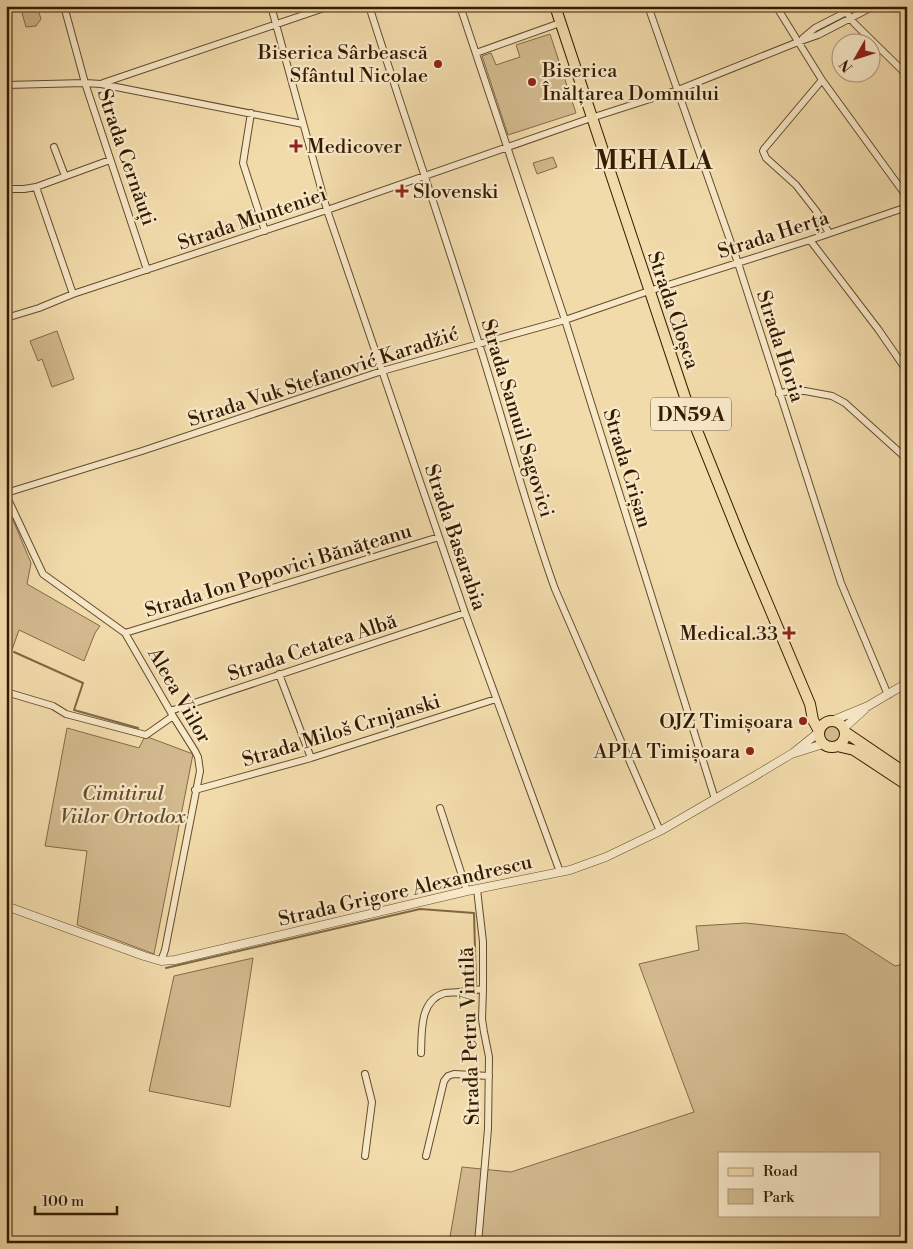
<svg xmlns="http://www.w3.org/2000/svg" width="913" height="1249" font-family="'Libre Bodoni',serif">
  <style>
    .green { fill: #d2ba8e; stroke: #836a47; fill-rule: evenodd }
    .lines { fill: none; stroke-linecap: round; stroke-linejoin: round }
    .stream { stroke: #7f6744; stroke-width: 2 }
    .minor-casing { stroke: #644b2b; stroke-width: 8 }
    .tertiary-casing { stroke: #644b2b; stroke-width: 9 }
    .primary-casing { stroke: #341b00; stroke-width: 12 }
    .minor { stroke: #f7e8c8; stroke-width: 6 }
    .tertiary { stroke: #f7e8c8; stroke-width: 8 }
    .primary { stroke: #f2dbab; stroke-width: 10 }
    .poi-dot { fill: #8f2418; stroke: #f7e8c8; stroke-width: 2 }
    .labels { text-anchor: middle; stroke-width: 4.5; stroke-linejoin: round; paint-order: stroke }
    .shield { fill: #f7e8c8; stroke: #6e583c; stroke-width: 1 }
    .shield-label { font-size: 19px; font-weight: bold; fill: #341b00 }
    .poi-label { font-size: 20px; fill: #341b00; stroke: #f7e8c8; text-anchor: end }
    .street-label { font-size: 20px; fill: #341b00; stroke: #f7e8c8 }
    .park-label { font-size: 20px; font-style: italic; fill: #634b2b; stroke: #f7e8c8 }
    .district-label { font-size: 25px; font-weight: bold; letter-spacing: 1px; fill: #341b00; stroke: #f7e8c8 }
  </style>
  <rect width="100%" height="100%" fill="#f2dbab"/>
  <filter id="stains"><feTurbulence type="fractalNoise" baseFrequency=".004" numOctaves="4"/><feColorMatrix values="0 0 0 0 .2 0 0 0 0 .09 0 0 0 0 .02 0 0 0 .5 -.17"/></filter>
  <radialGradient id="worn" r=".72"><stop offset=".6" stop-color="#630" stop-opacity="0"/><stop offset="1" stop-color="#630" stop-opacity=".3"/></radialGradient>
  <path class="green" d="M20 6H37L41 19 36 26 26 27Z
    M550 34 576 113 508 135 482 56 491 53 496 65 520 57 516 45Z
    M553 157 557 167 537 174 533 163Z
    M57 331 74 379 52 387 42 359 38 361 30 341Z
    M6 503 31 563 27 584 100 626 95 633 84 661 19 630 6 667Z
    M824 734a8 8 0 1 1 16 0a8 8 0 1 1-16 0Z
    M67 728 139 748 145 736 193 754 154 954 77 925 87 851 45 846Z
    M746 923 845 934 895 966 907 963V1243H449L462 1167 511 1172 694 1112 639 964 699 950 696 926ZM719 1153H879V1215H719Z
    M253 958 230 1107 149 1091 174 976Z"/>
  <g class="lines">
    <path class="stream" d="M14 652 83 683 74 710 138 728
      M166 968 420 909 474 913 476 985"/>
    <g class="minor-casing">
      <path id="minor" d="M64 6 85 83 147 270
        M271 6 327 210 465 613 560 872
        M369 6C405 119 444 231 479 344 505 425 526 509 555 589L660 831
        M460 6 565 320 715 799
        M648 6 738 263 841 583 888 695
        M776 6 822 80 907 197
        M846 12 854 23 907 75
        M803 38 815 28 858 6
        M476 53 560 23
        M822 80 764 149 763 151 766 158 796 185 817 212 829 233
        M103 83 330 6
        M6 85 85 83 101 84 303 124
        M251 113 243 163 265 231
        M54 147 65 176
        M36 187 73 294
        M6 189H24L36 187 110 160
        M810 240 878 329 907 371
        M6 318 39 308 73 294 327 210 591 118 678 90 798 42 818 35 874 6
        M779 394 788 391H805L832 396 845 403 907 459
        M6 493 142 451 382 371 565 320 649 291 810 240 907 207
        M6 495 43 574 125 633 173 716 195 751 198 757 200 771 165 950 161 961
        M125 633 439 537
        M279 674 311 758
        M6 692 53 706 66 714 146 735 173 716
        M170 711 465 613
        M195 790 311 758 496 699
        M440 808 467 891
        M477 889 483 942V989L482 1019 484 1032 489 1057 488 1129 478 1243
        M421 1053C422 1032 419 1000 445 993 450 992 455 993 460 992 468 991 476 990 483 989
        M365 1074 372 1102 365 1156
        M426 1156 444 1081 448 1076 454 1074 489 1076"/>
    </g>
    <g class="tertiary-casing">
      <path id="tertiary" d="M834 720 868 706 907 683
        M844 728 864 710
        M795 753 823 744
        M6 906 144 956 161 961 175 960 467 891 570 870 606 857 660 831 753 777 793 753 819 732"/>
    </g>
    <g class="primary-casing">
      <path id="primary" d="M555 6 692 418 743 545 810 704 813 720 819 731
        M819 734a13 13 0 1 1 26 0a13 13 0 1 1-26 0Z
        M845 732 907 774
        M837 746 854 750 907 785"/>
    </g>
    <use href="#minor" class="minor"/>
    <use href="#tertiary" class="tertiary"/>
    <use href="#primary" class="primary"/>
  </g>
  <g class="poi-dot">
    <circle cx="438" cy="64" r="5"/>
    <circle cx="532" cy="82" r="5"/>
    <path d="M293.5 138.5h5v5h5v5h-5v5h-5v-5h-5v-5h5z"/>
    <path d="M399.5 183.5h5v5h5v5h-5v5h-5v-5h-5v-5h5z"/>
    <path d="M786.5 625.5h5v5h5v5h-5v5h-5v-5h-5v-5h5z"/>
    <circle cx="803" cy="721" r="5"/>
    <circle cx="750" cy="751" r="5"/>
  </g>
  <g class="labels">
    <rect class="shield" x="651" y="397.5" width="80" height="33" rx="4"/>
    <g class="shield-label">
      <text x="691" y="421">DN59A</text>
    </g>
    <g class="poi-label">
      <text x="428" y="59">Biserica Sârbească<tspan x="428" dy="23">Sfântul Nicolae</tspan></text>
      <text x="542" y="77" text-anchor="start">Biserica<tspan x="542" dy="23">Înălțarea Domnului</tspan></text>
      <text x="307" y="153" text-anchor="start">Medicover</text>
      <text x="413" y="198" text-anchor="start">Slovenski</text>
      <text x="778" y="640">Medical.33</text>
      <text x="793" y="728">OJZ Timișoara</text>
      <text x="740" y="758">APIA Timișoara</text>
    </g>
    <g class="street-label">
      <text transform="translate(127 157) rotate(71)" y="7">Strada Cernăuți</text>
      <text transform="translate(252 218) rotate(-19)" y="7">Strada Munteniei</text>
      <text transform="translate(773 234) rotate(-18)" y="7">Strada Herța</text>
      <text transform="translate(674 310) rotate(71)" y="7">Strada Cloșca</text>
      <text transform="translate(781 346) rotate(72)" y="7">Strada Horia</text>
      <text transform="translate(323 376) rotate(-18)" y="7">Strada Vuk Stefanović Karadžić</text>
      <text transform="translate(518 418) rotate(73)" y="7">Strada Samuil Sagovici</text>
      <text transform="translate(628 468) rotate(73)" y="7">Strada Crișan</text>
      <text transform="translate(456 537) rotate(71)" y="7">Strada Basarabia</text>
      <text transform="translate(278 570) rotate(-17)" y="7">Strada Ion Popovici Bănățeanu</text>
      <text transform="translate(312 647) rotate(-18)" y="7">Strada Cetatea Albă</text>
      <text transform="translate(180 695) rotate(60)" y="7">Aleea Viilor</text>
      <text transform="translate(341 730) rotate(-17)" y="7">Strada Miloš Crnjanski</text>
      <text transform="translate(405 890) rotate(-13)" y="7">Strada Grigore Alexandrescu</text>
      <text transform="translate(469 1036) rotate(-92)" y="7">Strada Petru Vintilă</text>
    </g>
    <g class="park-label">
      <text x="123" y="800">Cimitirul<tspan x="123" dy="23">Viilor Ortodox</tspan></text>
    </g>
    <g class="district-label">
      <text x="654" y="169">MEHALA</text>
    </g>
  </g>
  <rect width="913" height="1249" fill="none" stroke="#f2dbab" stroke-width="25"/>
  <rect x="8" y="8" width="898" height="1234" fill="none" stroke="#341b00" stroke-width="2.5"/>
  <rect x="12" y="12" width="888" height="1224" fill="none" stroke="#341b00"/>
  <rect x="718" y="1152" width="162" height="65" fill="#f7e8c8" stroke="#a99678"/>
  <rect x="728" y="1168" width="25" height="8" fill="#f2dbab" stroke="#a99678"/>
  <text x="763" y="1176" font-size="15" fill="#341b00">Road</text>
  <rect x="728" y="1189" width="25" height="15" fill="#d2ba8e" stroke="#a99678"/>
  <text x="763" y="1202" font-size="15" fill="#341b00">Park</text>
  <g transform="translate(856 58) rotate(231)"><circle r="24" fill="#f7e8c8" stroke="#a99678"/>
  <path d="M0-4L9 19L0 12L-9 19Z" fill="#8f2418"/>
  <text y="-8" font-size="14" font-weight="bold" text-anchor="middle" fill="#341b00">N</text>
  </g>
  <path d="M35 1206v8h82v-8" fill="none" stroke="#341b00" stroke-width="2.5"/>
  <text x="42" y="1206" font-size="15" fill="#341b00" stroke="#f7e8c8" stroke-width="4" paint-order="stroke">100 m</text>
  <rect width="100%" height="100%" filter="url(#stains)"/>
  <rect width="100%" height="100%" fill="url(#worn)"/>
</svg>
